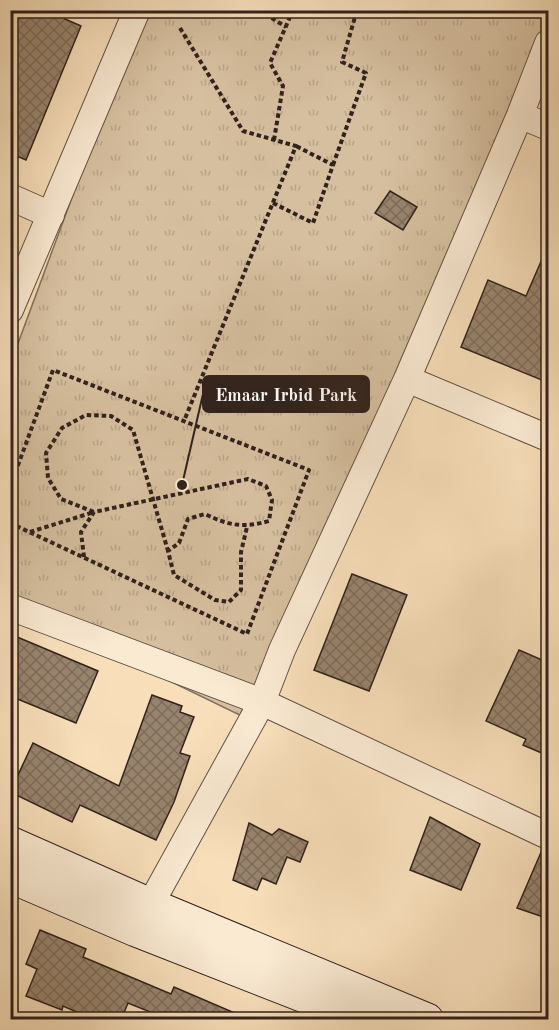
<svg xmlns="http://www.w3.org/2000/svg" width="559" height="1030" font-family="'Old Standard TT',serif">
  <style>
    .park { fill: url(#park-tufts); stroke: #84705e; stroke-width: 1.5 }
    .building { fill: url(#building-cross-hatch); stroke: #31221c; stroke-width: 1.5 }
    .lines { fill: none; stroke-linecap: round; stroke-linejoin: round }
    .street-casing { stroke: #635144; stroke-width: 28 }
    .secondary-casing { stroke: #31221c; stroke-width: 35 }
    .path { stroke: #31221c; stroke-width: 4; stroke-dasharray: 4.5 3; stroke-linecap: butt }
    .street { stroke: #faead2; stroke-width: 26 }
    .secondary { stroke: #faead2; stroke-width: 33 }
    .leader { fill: none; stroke: #31221c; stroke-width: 2 }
    .callout-dot { fill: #31221c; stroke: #faead2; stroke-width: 2 }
    .callout { fill: #31221c; stroke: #31221c; stroke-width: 2 }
    .callout-label { font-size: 18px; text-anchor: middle; font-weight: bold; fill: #fff }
  </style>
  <defs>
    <pattern id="park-tufts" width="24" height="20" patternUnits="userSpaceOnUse" patternTransform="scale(1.5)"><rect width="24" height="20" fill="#d6bf9f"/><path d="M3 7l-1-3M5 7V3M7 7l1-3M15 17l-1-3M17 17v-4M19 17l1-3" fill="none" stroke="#b8a488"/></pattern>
    <pattern id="building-cross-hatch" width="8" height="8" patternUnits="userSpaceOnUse" patternTransform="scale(1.5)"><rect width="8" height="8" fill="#98846e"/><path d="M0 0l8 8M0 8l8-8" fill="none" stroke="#7d6c5a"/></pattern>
  </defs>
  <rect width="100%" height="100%" fill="#f8dfba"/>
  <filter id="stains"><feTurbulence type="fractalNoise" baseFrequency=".00333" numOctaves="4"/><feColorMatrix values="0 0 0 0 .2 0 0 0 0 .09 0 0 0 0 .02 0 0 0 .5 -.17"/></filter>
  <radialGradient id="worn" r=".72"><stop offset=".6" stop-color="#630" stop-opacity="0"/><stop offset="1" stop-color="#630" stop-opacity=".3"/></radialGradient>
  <path class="park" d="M141 11H548V21L254 722 11 604 10 365Z"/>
  <path class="building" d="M15 10H69L65 19 81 26 26 160 10 153V20Z
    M390 191 417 207 403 230 375 213Z
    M549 243V383L461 347 488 280 526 296Z
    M352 574 407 595 369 691 314 670Z
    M10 634 98 671 76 723 10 696Z
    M519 650 549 663V756L523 745 526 739 486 721Z
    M152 695 182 706 180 712 194 717 180 753 190 756 174 802 156 840 80 805 72 822 10 792 33 743 119 786Z
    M430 817 480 844 461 890 410 870Z
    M249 823 272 835 279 829 308 842 300 862 287 857 276 884 262 878 257 890 233 880Z
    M542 850 549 851V919L517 908Z
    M40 930 86 949 83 957 171 994 174 987 251 1020H170L128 1003 121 1020H95L63 1006 62 1010 26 996 37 969 26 964Z"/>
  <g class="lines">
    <g class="street-casing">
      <path id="street" d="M520 115 548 127
        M10 197 51 215
        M10 310 137 10
        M407 379 548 438
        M10 607 262 702 548 836
        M150 905 262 702 282 650 407 379 520 115 548 43"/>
    </g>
    <g class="secondary-casing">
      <path id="secondary" d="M10 843 150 905 427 1020
        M10 876 136 930 366 1020"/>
    </g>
    <path class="path" d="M259 10 286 27
      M180 28 243 131 296 146 184 421
      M274 140 283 86 270 63 293 10
      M333 165 366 73 342 62 357 10
      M273 203 313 223 333 165 296 146
      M10 487 53 370 309 470 247 634 10 523
      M30 532 94 512 61 499 48 478 46 453 62 428 86 415 111 416 133 430 168 551
      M84 557 81 532 94 512 248 479 266 486 272 500 269 521C243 528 230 526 205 514L188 519 179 543 168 551 174 575 215 600 229 602 241 590V552L247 527"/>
    <use href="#street" class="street"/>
    <use href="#secondary" class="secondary"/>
  </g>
  <path class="leader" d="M182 485L203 394"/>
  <circle class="callout-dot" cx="182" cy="485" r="6"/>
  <rect class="callout" x="203" y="376" width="166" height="36" rx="6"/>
  <g class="callout-label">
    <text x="286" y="401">Emaar Irbid Park</text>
  </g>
  <rect width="559" height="1030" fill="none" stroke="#f8dfba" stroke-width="36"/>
  <rect x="12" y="12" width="535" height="1006" fill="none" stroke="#31221c" stroke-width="3"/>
  <rect x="18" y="18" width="523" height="994" fill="none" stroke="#31221c" stroke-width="1.5"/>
  <rect width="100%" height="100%" filter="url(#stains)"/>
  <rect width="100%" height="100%" fill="url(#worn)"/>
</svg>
